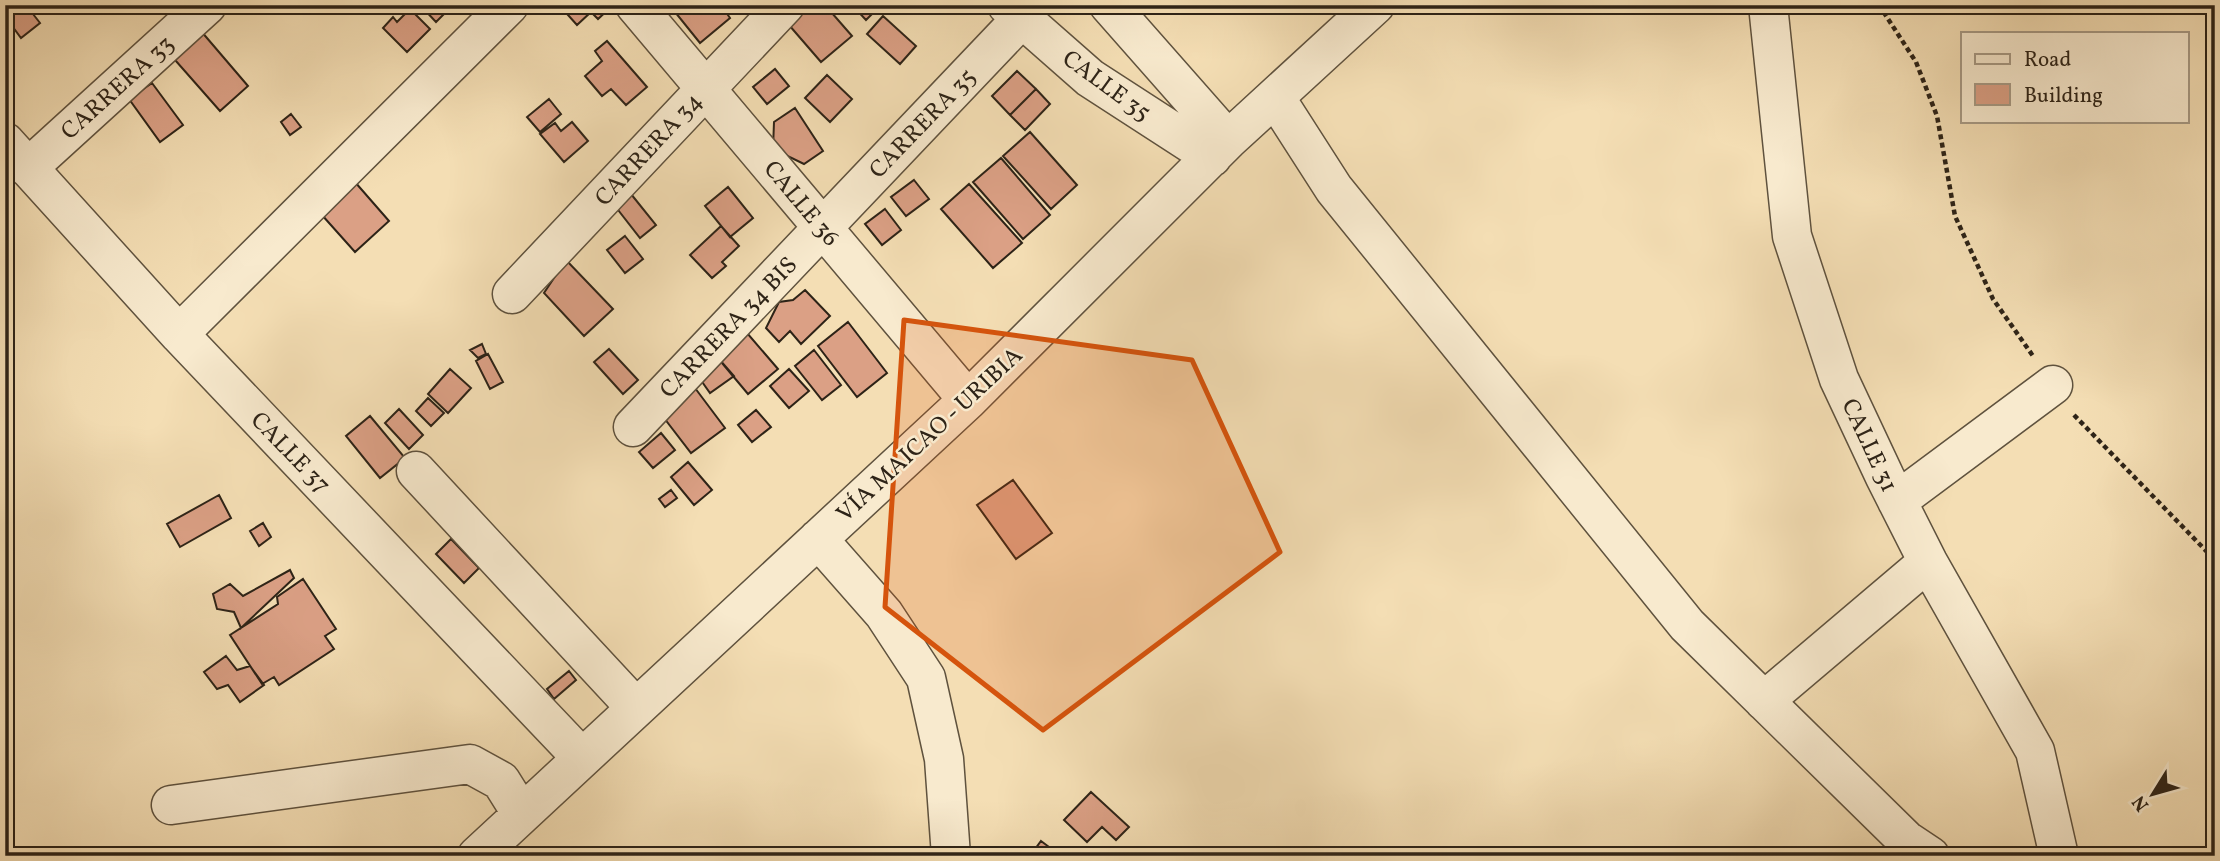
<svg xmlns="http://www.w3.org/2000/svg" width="2220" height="861" font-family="Vollkorn,serif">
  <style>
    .building { fill: #dba085; stroke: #2d2317; stroke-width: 2 }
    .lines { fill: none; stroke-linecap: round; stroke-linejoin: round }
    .minor-casing { stroke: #5f523e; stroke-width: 41 }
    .path { stroke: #2d2317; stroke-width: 4.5; stroke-dasharray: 5 3.5; stroke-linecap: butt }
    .minor { stroke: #f8eace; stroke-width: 38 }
    .marked { fill: #d5540d; fill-opacity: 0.2; stroke: #d5540d; stroke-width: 5; stroke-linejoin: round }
    .labels { text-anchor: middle; stroke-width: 5; stroke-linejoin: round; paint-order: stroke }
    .street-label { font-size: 24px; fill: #2d2317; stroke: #f8eace }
  </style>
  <rect width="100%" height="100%" fill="#f4deb4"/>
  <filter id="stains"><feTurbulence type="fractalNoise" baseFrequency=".00286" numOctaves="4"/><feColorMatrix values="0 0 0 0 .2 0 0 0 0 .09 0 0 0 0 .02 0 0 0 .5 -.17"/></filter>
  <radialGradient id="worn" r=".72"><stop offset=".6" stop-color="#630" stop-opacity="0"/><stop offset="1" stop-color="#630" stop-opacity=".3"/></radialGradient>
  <path class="building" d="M26 5 40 23 21 38 7 19Z
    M420 5H453L436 22Z
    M559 5H610L611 7 598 19 591 12 577 25Z
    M673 5H721L730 18 700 43 671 7Z
    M812 5H825L852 36 821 62 789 25Z
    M852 5H881L866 20Z
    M410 9 430 29 407 52 383 28 393 17 397 22Z
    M883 16 916 46 900 64 867 34Z
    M195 24 248 86 220 111 168 52Z
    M607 41 647 87 626 105 611 89 602 96 585 76 602 61 595 51Z
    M775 69 789 86 767 104 753 87Z
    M1017 71 1036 89 1010 115 992 96Z
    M827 75 852 99 830 122 805 98Z
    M152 83 183 125 160 142 129 99Z
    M1036 89 1050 104 1025 130 1010 115Z
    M549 99 561 114 540 132 527 117Z
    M795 108 823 151 804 164 773 149 774 122Z
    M291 114 301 127 290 135 281 122Z
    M572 122 588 141 564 162 540 134 555 123 561 131Z
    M1030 132 1077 185 1051 209 1003 156Z
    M1001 158 1050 215 1023 239 973 182Z
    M348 174 389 221 355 252 313 205Z
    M914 180 929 199 906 216 891 197Z
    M969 184 1022 243 993 268 941 209Z
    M728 187 753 218 730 237 705 206Z
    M631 194 656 225 640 238 615 206Z
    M885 209 901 230 882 245 865 224Z
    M721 226 739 246 722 262 726 266 712 278 690 255Z
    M625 236 643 259 625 273 607 250Z
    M566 260 613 309 584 336 544 293Z
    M805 290 830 316 801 344 790 331 779 342 766 328 779 302 793 300Z
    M848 322 887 373 857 397 818 346Z
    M741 326 778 369 748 394 712 351Z
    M482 344 486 354 478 358 470 350Z
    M609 349 638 380 623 394 594 362Z
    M814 350 841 385 822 400 795 366Z
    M712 351 734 376 710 393 693 369Z
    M488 354 503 382 490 389 476 361Z
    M450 369 471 388 448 413 428 394Z
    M789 369 809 391 789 408 770 386Z
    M695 388 725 428 691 453 661 414Z
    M428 398 444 413 431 426 416 411Z
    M399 409 423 435 409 449 385 423Z
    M756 410 771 427 752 442 738 425Z
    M370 416 405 458 380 478 346 436Z
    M661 433 675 450 653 468 639 452Z
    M688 462 712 490 694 505 671 477Z
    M1013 480 1052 533 1016 559 977 505Z
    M671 490 677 498 665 507 659 499Z
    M219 495 231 518 180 547 167 524Z
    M263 523 271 537 259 546 250 531Z
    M451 539 479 568 464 583 436 554Z
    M290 570 294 578 241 628 234 612 217 609 213 594 230 584 243 596Z
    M303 579 336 629 325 636 334 649 279 685 274 677 262 684 230 635 278 604 277 597Z
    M226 656 237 670 250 666 264 685 240 702 228 685 217 689 204 672Z
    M569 671 576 680 554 699 547 689Z
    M1091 792 1129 827 1116 840 1102 827 1087 842 1064 820Z
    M1041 841 1061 856H1030Z"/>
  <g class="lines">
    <g class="minor-casing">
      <path id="minor" d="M635 5 968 400
        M1007 5 1090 78 1212 157
        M1109 5 1228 140
        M1768 5 1792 236 1839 379 1885 477 1928 562 2035 751 2059 856
        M1275 97 1334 189 1687 625 1906 840 1930 856
        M5 142 179 334 582 758
        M28 168 207 5
        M512 294 785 5
        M179 334 509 5
        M633 427 1022 18
        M416 471 636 708
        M1897 501 2053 385
        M818 539 884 614 926 678 944 759 951 856
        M1764 701 1928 562
        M171 805 470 764 501 781 521 813
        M477 856 968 400 1228 140 1375 5"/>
    </g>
    <path class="path" d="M1879 5 1916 62 1937 116 1955 216 1993 299 2033 356
      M2074 415 2215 560"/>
    <use href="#minor" class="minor"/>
  </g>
  <path class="marked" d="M904 320 1192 360 1280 552 1043 730 885 607Z"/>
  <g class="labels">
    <g class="street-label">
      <text transform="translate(1107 85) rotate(36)" y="8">CALLE 35</text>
      <text transform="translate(117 87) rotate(-42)" y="8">CARRERA 33</text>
      <text transform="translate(922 123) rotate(-46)" y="8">CARRERA 35</text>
      <text transform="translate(648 149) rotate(-47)" y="8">CARRERA 34</text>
      <text transform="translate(802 203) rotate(50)" y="8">CALLE 36</text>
      <text transform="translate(728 327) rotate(-46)" y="8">CARRERA 34 BIS</text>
      <text transform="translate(929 434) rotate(-43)" y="8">VÍA MAICAO - URIBIA</text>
      <text transform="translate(1870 445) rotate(65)" y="8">CALLE 31</text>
      <text transform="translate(291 452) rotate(46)" y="8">CALLE 37</text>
    </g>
  </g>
  <rect width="2220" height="861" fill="none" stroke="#f4deb4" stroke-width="28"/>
  <rect x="7" y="7" width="2206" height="847" fill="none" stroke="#2d2317" stroke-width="3.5"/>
  <rect x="14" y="14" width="2192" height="833" fill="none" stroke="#2d2317" stroke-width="2"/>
  <rect x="1961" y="32" width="228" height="91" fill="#f8eace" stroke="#a79a85" stroke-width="2"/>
  <rect x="1975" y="54" width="35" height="10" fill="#f8eace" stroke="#a79a85" stroke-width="2"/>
  <text x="2024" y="66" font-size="21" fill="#2d2317">Road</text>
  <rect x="1975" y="84" width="35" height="21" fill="#dba085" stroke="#a79a85" stroke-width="2"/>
  <text x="2024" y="102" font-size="21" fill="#2d2317">Building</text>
  <g transform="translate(2153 794) rotate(233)" stroke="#f8eace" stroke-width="5" paint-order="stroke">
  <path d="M0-5L12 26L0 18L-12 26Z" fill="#2d2317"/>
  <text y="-10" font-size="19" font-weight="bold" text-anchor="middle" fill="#2d2317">N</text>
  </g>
  <rect width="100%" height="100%" filter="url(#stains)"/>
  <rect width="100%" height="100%" fill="url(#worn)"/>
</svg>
